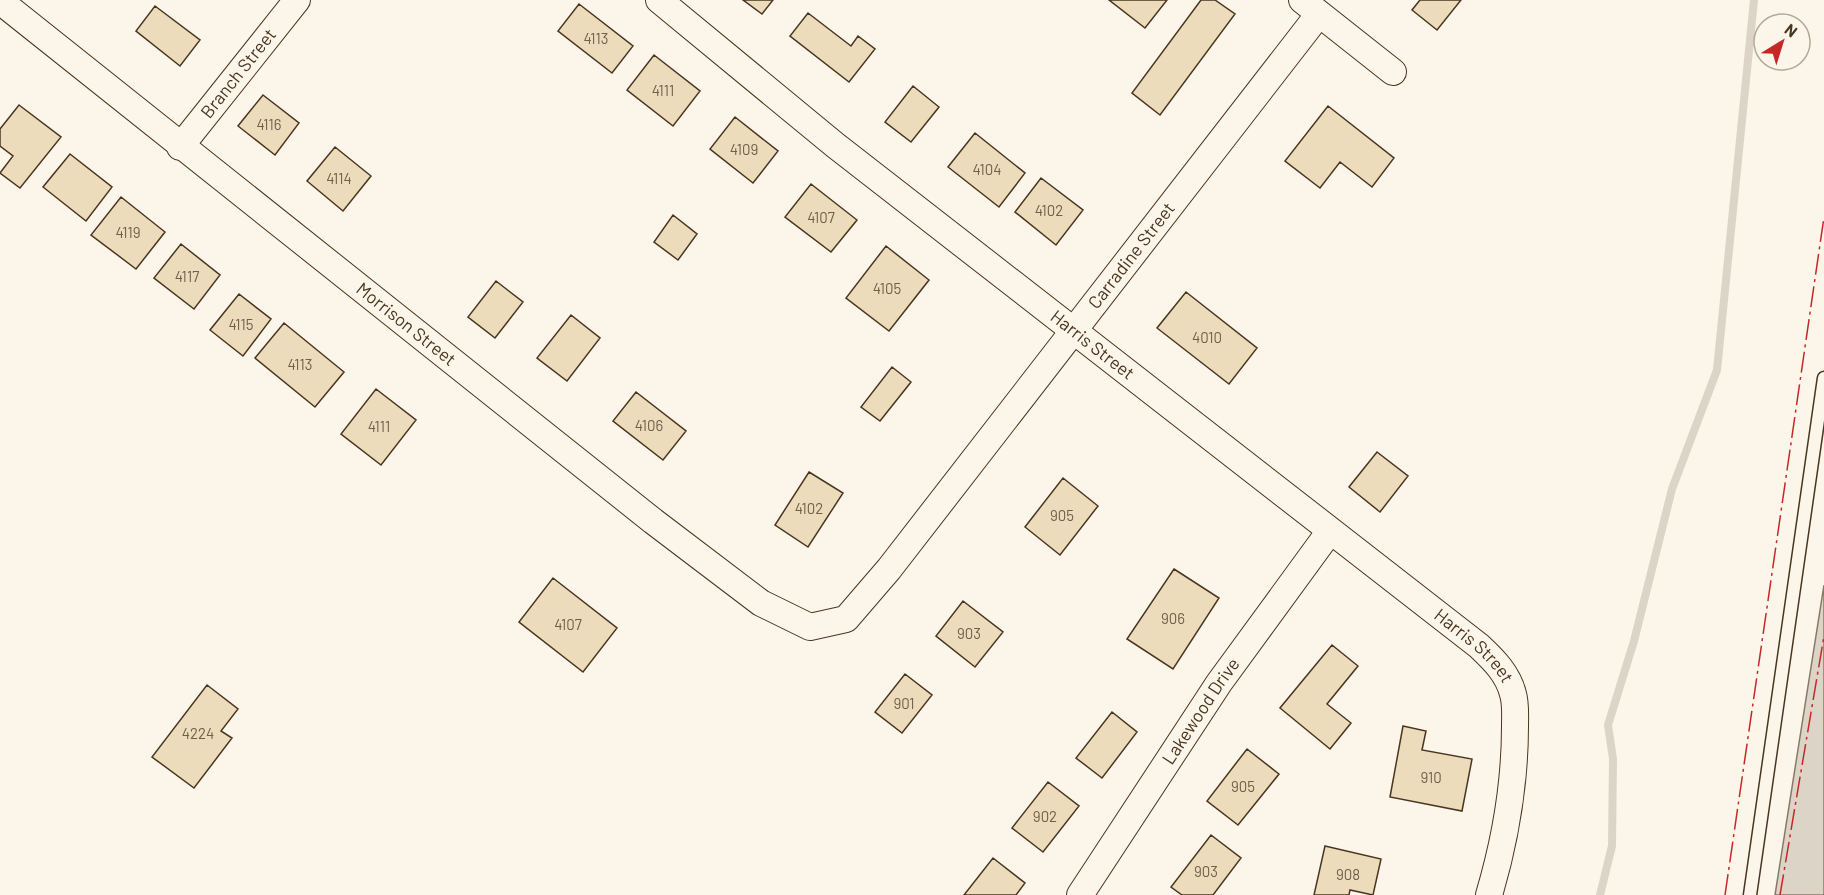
<svg xmlns="http://www.w3.org/2000/svg" width="1824" height="895" font-family="Barlow,sans-serif">
  <style>
    .water { fill: #dcd4c6; stroke: #887966; stroke-width: 1.5 }
    .lines { fill: none; stroke-linecap: round; stroke-linejoin: round }
    .stream { stroke: #dcd4c6; stroke-width: 8 }
    .building { fill: #ecdcbc; stroke: #4a3520; stroke-width: 1.5 }
    .lane-casing { stroke: #4a3520; stroke-width: 15 }
    .street-casing { stroke: #4a3520; stroke-width: 28 }
    .lane { stroke: #fbf6e9; stroke-width: 12 }
    .street { stroke: #fbf6e9; stroke-width: 26 }
    .power { stroke: #c62828; stroke-width: 1.5; stroke-dasharray: 21 4.5 3 4.5; stroke-linecap: butt }
    .labels { text-anchor: middle; stroke-width: 4.5; stroke-linejoin: round; paint-order: stroke }
    .number-label { font-size: 15px; fill: #725f47 }
    .street-label { font-size: 18px; fill: #4a3520; stroke: #fbf6e9 }
  </style>
  <rect width="100%" height="100%" fill="#fbf6e9"/>
  <path class="water" d="M1824 585V895H1775Z"/>
  <g class="lines">
    <path class="stream" d="M1600 895 1612 846 1613 759 1608 725 1634 641 1672 489 1717 370 1754 0"/>
  </g>
  <path class="building" d="M743 0H773L762 14Z
    M1109 0H1167L1145 28Z
    M1201 0H1215L1235 14 1160 115 1132 93Z
    M1420 0H1461L1437 30 1412 10Z
    M579 4 633 46 612 73 558 31Z
    M155 6 200 40 180 66 136 31Z
    M808 13 851 46 858 36 875 49 849 82 790 36Z
    M654 55 700 91 673 126 627 90Z
    M913 86 939 107 911 142 885 122Z
    M263 95 299 123 275 155 238 126Z
    M19 105 61 137 20 188 0 173 13 156 0 146V129Z
    M1328 106 1394 158 1372 187 1340 162 1320 188 1285 161Z
    M735 117 778 151 753 183 710 149Z
    M975 133 1025 173 999 207 948 167Z
    M335 147 371 176 343 211 307 181Z
    M70 154 112 187 86 221 43 187Z
    M1041 178 1083 210 1056 245 1015 212Z
    M811 184 857 220 831 252 785 217Z
    M121 197 165 232 136 269 91 235Z
    M673 215 697 234 678 260 654 242Z
    M181 244 220 275 194 309 154 278Z
    M886 246 929 280 889 331 846 298Z
    M496 281 523 302 495 338 468 317Z
    M1186 292 1257 348 1229 384 1157 328Z
    M239 294 271 319 243 356 210 330Z
    M571 315 600 338 567 381 537 358Z
    M284 323 344 372 315 407 255 358Z
    M892 367 911 382 880 421 861 407Z
    M376 389 416 420 381 465 341 434Z
    M636 392 686 431 663 460 613 421Z
    M1377 452 1408 476 1380 512 1349 487Z
    M809 472 843 493 808 547 775 525Z
    M1063 478 1098 506 1060 555 1025 527Z
    M1174 569 1219 598 1173 669 1127 639Z
    M553 578 617 628 583 672 519 622Z
    M963 601 1003 632 975 667 936 636Z
    M1332 645 1358 666 1327 704 1351 723 1330 749 1280 708Z
    M905 674 932 695 902 733 875 712Z
    M207 685 238 709 221 731 232 738 194 788 152 757Z
    M1112 712 1137 732 1102 778 1076 758Z
    M1403 726 1426 731 1422 750 1472 759 1462 811 1390 797Z
    M1247 749 1279 774 1238 825 1207 801Z
    M1048 782 1079 806 1043 852 1012 828Z
    M1211 835 1241 858 1213 895H1182L1171 887Z
    M1325 846 1381 859 1373 895 1350 890 1349 895H1314Z
    M993 858 1025 883 1016 895H964Z"/>
  <g class="lines">
    <g class="lane-casing">
      <path id="lane" d="M1750 895 1824 378"/>
    </g>
    <g class="street-casing">
      <g id="street">
        <path id="s1" d="M659 0 835 145 1479 646C1494 660 1508 674 1513 694 1516 704 1515 716 1515 726 1515 783 1505 841 1489 895"/>
        <path d="M1302 0 1393 72"/>
        <path id="s2" d="M0 1 653 521 761 603 810 627 846 619 889 569 1319 14"/>
        <path id="s3" d="M180 147 297 0"/>
        <path id="s4" d="M1080 895 1219 683 1330 531"/>
      </g>
    </g>
    <use href="#lane" class="lane"/>
    <use href="#street" class="street"/>
    <path class="power" d="M1725 895 1824 217
      M1780 895 1824 636"/>
  </g>
  <g class="labels">
    <g class="number-label">
      <text x="596" y="44">4113</text>
      <text x="663" y="96">4111</text>
      <text x="269" y="130">4116</text>
      <text x="744" y="155">4109</text>
      <text x="987" y="175">4104</text>
      <text x="339" y="184">4114</text>
      <text x="1049" y="216">4102</text>
      <text x="821" y="223">4107</text>
      <text x="128" y="238">4119</text>
      <text x="187" y="282">4117</text>
      <text x="887" y="294">4105</text>
      <text x="241" y="330">4115</text>
      <text x="1207" y="343">4010</text>
      <text x="300" y="370">4113</text>
      <text x="649" y="431">4106</text>
      <text x="379" y="432">4111</text>
      <text x="809" y="514">4102</text>
      <text x="1062" y="521">905</text>
      <text x="1173" y="624">906</text>
      <text x="568" y="630">4107</text>
      <text x="969" y="639">903</text>
      <text x="904" y="709">901</text>
      <text x="198" y="739">4224</text>
      <text x="1431" y="783">910</text>
      <text x="1243" y="792">905</text>
      <text x="1045" y="822">902</text>
      <text x="1206" y="877">903</text>
      <text x="1348" y="880">908</text>
    </g>
    <g class="street-label">
      <text dy="6" stroke="none"><textPath href="#s3" startOffset="94">Branch Street</textPath></text>
      <text dy="6" stroke="none"><textPath href="#s2" startOffset="1524">Carradine Street</textPath></text>
      <text dy="6" stroke="none"><textPath href="#s2" startOffset="519">Morrison Street</textPath></text>
      <text dy="6" stroke="none"><textPath href="#s1" startOffset="554">Harris Street</textPath></text>
      <text dy="6" stroke="none"><textPath href="#s1" startOffset="1040">Harris Street</textPath></text>
      <text dy="6" stroke="none"><textPath href="#s4" startOffset="220">Lakewood Drive</textPath></text>
    </g>
  </g>
  <g transform="translate(1782 42) rotate(38)"><circle r="28" fill="#fbf6e9" stroke="#b4a999" stroke-width="1.5"/>
  <path d="M0-4.5L10 22L0 15L-10 22Z" fill="#c62828"/>
  <text y="-9" font-size="16" font-weight="bold" text-anchor="middle" fill="#4a3520">N</text>
  </g>
</svg>
